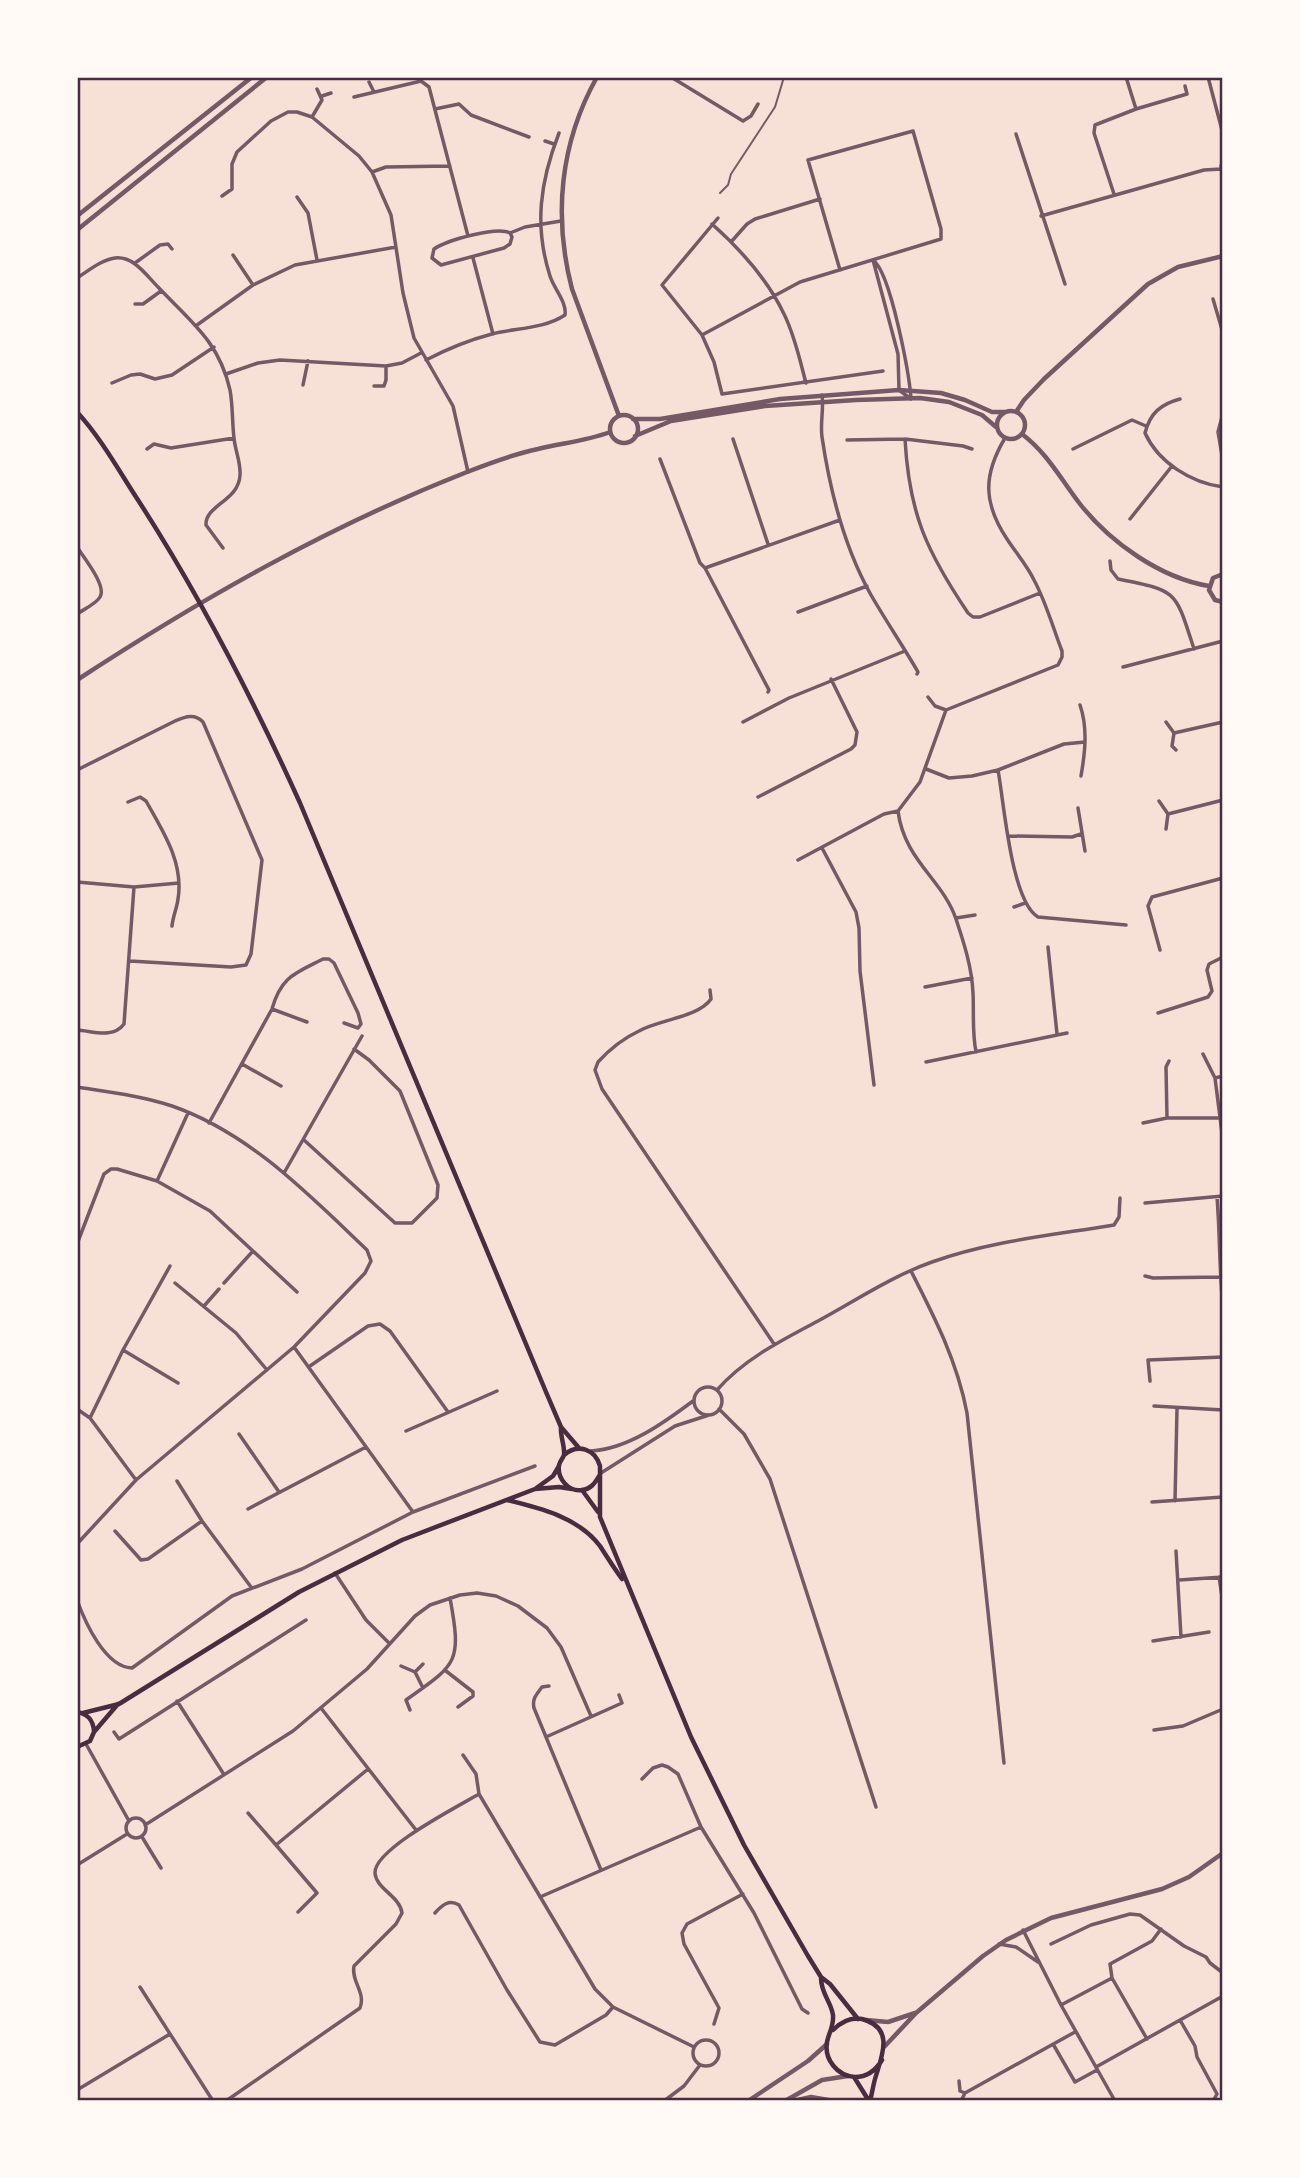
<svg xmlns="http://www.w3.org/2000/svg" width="1300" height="2178" font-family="'Titillium Web',sans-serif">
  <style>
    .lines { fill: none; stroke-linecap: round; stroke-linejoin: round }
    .service { stroke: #755966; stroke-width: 2 }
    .minor { stroke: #755966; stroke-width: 3.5 }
    .tertiary { stroke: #755966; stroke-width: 4.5 }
    .secondary { stroke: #4a2c40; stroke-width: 4.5 }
    .neatline { fill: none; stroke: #4a2c40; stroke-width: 2.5 }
  </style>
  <rect width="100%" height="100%" fill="#f7e1d7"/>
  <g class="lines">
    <path class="service" d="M720 193 728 185 731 174 775 107 784 77"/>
    <path class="minor" d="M671 77 743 121 751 116 758 104
      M1126 77 1136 109
      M1208 77 1223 134
      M369 82 374 92
      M322 96 331 93
      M354 97 417 82 421 81 429 87 468 236
      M435 109 459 104 471 115 529 137
      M312 117 322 100 317 89
      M1016 134 1065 284
      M545 141 554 144
      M1223 161 1221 166 1223 173
      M372 172 386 167 450 166
      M1114 194 1094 133 1095 125 1136 109 1187 94 1185 86
      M222 196 232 189V164L237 152 271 121 288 112H297L312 117 359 156 372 172 391 215 403 293 414 338 453 406 468 472
      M297 197 308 213 317 260
      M1041 216 1204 170 1221 169
      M718 218 662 285 702 335 714 362 722 394 883 371
      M712 224C740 249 768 280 784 314 795 336 800 361 806 383
      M510 233 512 237 510 244 504 248 441 265 432 258 434 249C447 240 498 226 510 233L525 227 561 221
      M731 242 747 224 755 219 820 199
      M233 255 253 285
      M473 258 493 334
      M873 260 898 354 899 390 911 399
      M873 260C891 273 909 374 911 398
      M135 263 160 245 168 244 172 249
      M77 278C88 271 101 260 115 258 134 256 146 275 158 287 190 321 219 341 230 390 233 406 232 422 234 438 235 450 241 463 240 475 239 501 205 505 206 525L223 548
      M1213 299 1223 333
      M135 304H143L161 291
      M197 325 253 285 295 265 396 247
      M702 335 800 282 941 239V229L913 131 808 160 840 270
      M426 360C447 349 469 340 492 334 515 328 544 329 565 315 567 302 554 289 550 276 534 226 540 182 559 133
      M226 374 258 363 280 360 386 366 402 363 421 353
      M112 383 131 375 140 374 155 379 172 375 214 347
      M303 385 308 361
      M374 386H384L386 380V366
      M822 395C824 409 820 423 822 437 830 491 844 547 871 595 886 621 903 646 918 672L917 674
      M1180 399C1161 404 1150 413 1145 433 1158 462 1191 483 1223 487
      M1223 413 1218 432 1223 461
      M733 439 768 544
      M905 439C909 514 927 552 968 613L973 617H980L1040 593
      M847 440 905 439 963 446 972 449
      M147 449 154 444 171 448 234 438
      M1073 449 1132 420 1146 426
      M660 459 700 563 705 568 769 690 768 692
      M1130 519 1172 466
      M77 547C84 558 107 586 100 597 96 604 84 609 77 614
      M1110 561 1111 570 1118 579C1178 591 1175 590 1194 649
      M705 568 840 520
      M1223 611V613
      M798 612 867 586
      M1123 667 1223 641
      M928 697 935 706 946 710
      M1080 705C1088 728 1085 753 1081 776
      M743 722 789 698 905 651
      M1166 722 1174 733
      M1176 750 1172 746 1174 733 1223 722
      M926 769 949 778 972 776 998 770 1064 744 1085 742
      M77 770 175 721C185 717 194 713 203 722L262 860 251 954 246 965 231 967 130 961
      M998 770C1004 802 1011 901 1038 917L1126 925
      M758 797 851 749 855 745 857 732 831 679
      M1159 801 1168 814 1166 829
      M128 802 140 797 146 801C163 831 184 863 178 899 177 908 173 916 172 926
      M1078 808 1085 851
      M1168 814 1223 800
      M1009 836 1072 837 1081 834
      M822 848 856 912 859 928 860 971 874 1085
      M798 860 884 814 898 811
      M77 882 134 887 179 883
      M1014 907 1025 903
      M956 918 975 915
      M1048 947 1057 1034
      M1160 950 1148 906 1152 897 1223 878
      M925 987 972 978
      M710 990 711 999C699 1017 658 1020 639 1031 624 1038 609 1050 598 1062L595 1070 602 1089 774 1344
      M272 1009 307 1022
      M1158 1013 1208 997 1212 991 1207 970 1209 964 1223 957
      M77 1030C93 1031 113 1039 124 1024L134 887
      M976 1052C972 1032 974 1013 973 993 972 968 964 943 956 919 943 880 904 860 898 811L920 782 946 710 1058 665 1062 657V651C1053 628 1046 602 1034 580 1027 565 1016 553 1007 539 983 503 983 475 1005 438
      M1203 1054 1215 1078 1223 1141
      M926 1062 1067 1033
      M242 1064 281 1086
      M1215 1078 1223 1076
      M77 1087C109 1092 142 1096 172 1106 250 1133 309 1195 367 1250L371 1261 365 1273 294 1347 136 1480 77 1544
      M1167 1118 1166 1067 1169 1061
      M209 1123 272 1009C281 976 296 973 323 959H329L334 963 358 1013 361 1024 358 1028 344 1023
      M1143 1123 1167 1118H1219
      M304 1140 395 1223H412L437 1198 438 1185 400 1091 369 1060 354 1049
      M284 1173 362 1036
      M157 1181 188 1113
      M1217 1197C1220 1233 1219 1269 1223 1306
      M1145 1203 1223 1196
      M77 1244 104 1174 111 1169H117L157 1181 210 1211 297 1292
      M911 1271C935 1318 957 1361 967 1413L1004 1763
      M1145 1276 1153 1278 1220 1277
      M175 1283 236 1333 267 1370
      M224 1283 253 1251
      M204 1306 219 1289
      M294 1347 413 1512
      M123 1350 178 1383
      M310 1366 368 1326 380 1324 390 1331 448 1412
      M1150 1381 1148 1360 1223 1357
      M694 1401a14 14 0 1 1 28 0a14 14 0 1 1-28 0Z
      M717 1390C744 1359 782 1340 818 1321 855 1301 892 1276 932 1262 990 1241 1054 1235 1114 1225L1119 1217 1120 1198
      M1154 1406 1223 1410
      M77 1409 90 1418 136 1480
      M719 1409 744 1434 770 1479 876 1807
      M90 1418 123 1350 170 1266
      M406 1431 497 1391
      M239 1434 279 1492
      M591 1451C628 1449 665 1422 693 1401
      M601 1473 675 1426 709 1415
      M177 1481 202 1521 251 1587
      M1175 1501 1177 1409
      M1152 1502 1223 1497
      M248 1509 366 1447
      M115 1531 141 1560 148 1559 202 1521
      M1176 1551 1181 1637
      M335 1573 366 1620 389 1643
      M1219 1577 1223 1603
      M1179 1580 1223 1577
      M77 1600C85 1622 105 1667 132 1668L232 1596 302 1569 413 1512 535 1466
      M1153 1641 1209 1632
      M401 1666 415 1672 423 1664
      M446 1671 473 1692V1696L458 1707
      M415 1672 423 1688
      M549 1686 542 1687C536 1695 532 1699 534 1708L601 1870
      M177 1701 223 1773
      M321 1708 416 1830
      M410 1710 406 1700C457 1664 462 1663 450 1598
      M1154 1730 1183 1726 1223 1709
      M114 1732 119 1739 306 1620
      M546 1737 622 1703 619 1695
      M86 1744 129 1821
      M463 1755 476 1774 479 1794 595 1989 613 2007 694 2047
      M642 1779 653 1768 662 1765 668 1767 678 1774 701 1827 754 1913 802 2009 808 2013
      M248 1813 276 1845
      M126 1828a10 10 0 1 1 20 0a10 10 0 1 1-20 0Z
      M145 1825 293 1731 367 1669 415 1616 430 1605 460 1595 477 1593 496 1596 518 1606 547 1628 561 1647 591 1716
      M142 1837 161 1868
      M77 1865 127 1834
      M540 1897 701 1827
      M298 1912 317 1893 276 1845 368 1769
      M435 1913C442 1905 449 1899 459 1905L507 1990 540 2042 555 2045 606 2015 613 2007
      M1023 1930 1061 2005 1115 2101
      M999 1944 1016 1947 1038 1962
      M1051 1944 1091 1925 1130 1914 1140 1915 1184 1946 1206 1957 1210 1963 1223 1973
      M140 1987 213 2101
      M1061 2005 1112 1978
      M1180 2020 1195 2046 1197 2057 1217 2094 1213 2101
      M714 2024 719 2008 684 1944 682 1933 687 1924 743 1894
      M1147 2039 1112 1978 1110 1964 1152 1941 1161 1929
      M693 2053a13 13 0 1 1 26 0a13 13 0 1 1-26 0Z
      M1053 2044 1075 2082 1097 2070
      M1096 2067 1223 1996
      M959 2081 960 2091 965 2093
      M77 2090 170 2034
      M226 2101 360 2008C366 1992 351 1982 354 1966L396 1924 402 1913C400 1896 376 1889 375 1873 374 1849 459 1806 479 1794
      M664 2101 684 2086 700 2065
      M961 2101 965 2093 1075 2032"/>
    <path class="tertiary" d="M597 77C560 143 553 216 572 289L619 416
      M77 216 252 77
      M77 230 267 77
      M997 425a14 14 0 1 1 28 0a14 14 0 1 1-28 0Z
      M1016 412 1024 400 1044 379 1148 284 1178 267 1223 256
      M610 429a14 14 0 1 1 28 0a14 14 0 1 1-28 0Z
      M633 419H660L780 399 899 390 941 393 965 400 992 412H1006
      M1022 434C1048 454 1060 478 1080 504 1110 542 1160 578 1209 586
      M635 436 671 421 765 406 856 400 920 398 949 402 982 415 996 427
      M1223 574 1213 578 1209 590 1215 600 1223 602
      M77 680C201 599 329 526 467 472 490 463 514 454 538 449 562 443 587 441 610 432
      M866 2020 888 2022 915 2013
      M885 2046 916 2013 983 1956 1006 1940 1051 1918 1162 1889 1189 1877 1223 1853
      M748 2101 808 2061 827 2044
      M785 2101 822 2080 848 2076
      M793 2101 811 2097 834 2101"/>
    <path class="secondary" d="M77 412C101 438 119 471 138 500 200 596 253 699 300 803L546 1392 561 1427 579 1448
      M561 1427C560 1436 565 1446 564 1455 563 1458 560 1461 559 1465 557 1478 568 1492 582 1490 591 1489 595 1483 599 1476
      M564 1455C578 1443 595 1449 600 1466V1517L691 1737 744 1845 808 1956 821 1977 830 1984 858 2019
      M535 1489 553 1476 559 1466
      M582 1490 598 1512
      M507 1500C540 1508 578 1517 600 1546 607 1557 614 1568 622 1579
      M77 1712C88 1714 93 1720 94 1731
      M83 1713 119 1704 299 1592 402 1540 535 1489 559 1487 572 1489
      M77 1747 90 1741 94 1732 118 1704
      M821 1978C821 1994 831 2001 833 2015 834 2026 829 2032 827 2042 824 2059 837 2076 855 2077 867 2077 876 2070 882 2060
      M833 2030C841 2022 851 2017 862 2019 896 2028 881 2058 875 2079 873 2086 872 2094 870 2101
      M854 2077 869 2101"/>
  </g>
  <rect width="1300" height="2178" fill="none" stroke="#fffaf5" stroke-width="158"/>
  <rect x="79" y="79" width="1142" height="2020" class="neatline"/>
</svg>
